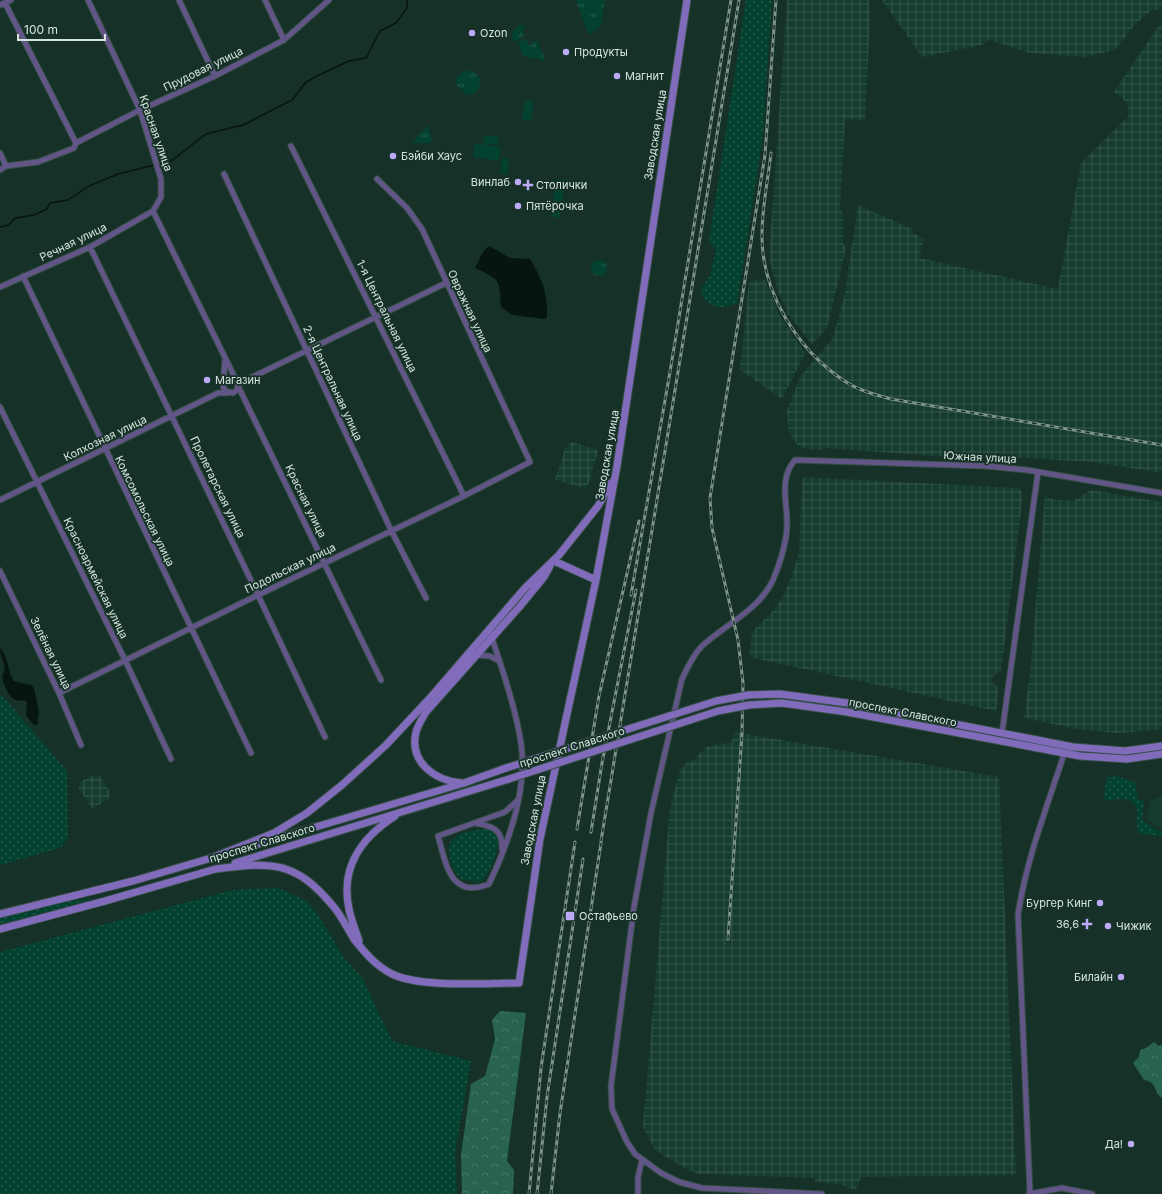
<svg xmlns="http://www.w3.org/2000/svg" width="1162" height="1194" font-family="Inter,sans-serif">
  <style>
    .built { fill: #163c2f }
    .industrial { fill: url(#industrial-grid) }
    .grass { fill: url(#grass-dots) }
    .forest { fill: url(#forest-crowns) }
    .park { fill: url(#park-tufts) }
    .pitch { fill: #034130 }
    .water { fill: #071510 }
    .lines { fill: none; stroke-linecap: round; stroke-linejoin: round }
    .stream { stroke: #071510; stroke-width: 1.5 }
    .street-casing { stroke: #354e44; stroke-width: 7 }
    .secondary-casing { stroke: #354e44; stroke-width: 9 }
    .street { stroke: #625688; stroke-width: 5 }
    .secondary { stroke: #816cbc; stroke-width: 7 }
    .rail-casing { stroke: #7e938a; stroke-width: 3 }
    .rail { stroke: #163127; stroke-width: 1.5; stroke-dasharray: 4.5; stroke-linecap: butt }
    .secondary-bridge-casing { stroke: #354e44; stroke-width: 9; stroke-linecap: butt }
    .secondary-bridge { stroke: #816cbc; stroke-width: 7 }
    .poi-dot { fill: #bcaaf6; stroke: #163127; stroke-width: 1.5 }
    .labels { text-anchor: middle; stroke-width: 3.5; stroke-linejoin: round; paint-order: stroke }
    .poi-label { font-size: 11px; fill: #d5e5de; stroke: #163127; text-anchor: start }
    .street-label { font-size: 11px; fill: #d5e5de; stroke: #163127 }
  </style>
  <defs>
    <pattern id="industrial-grid" width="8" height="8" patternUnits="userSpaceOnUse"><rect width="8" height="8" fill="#163c2f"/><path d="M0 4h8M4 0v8" fill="none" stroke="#37584d"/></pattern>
    <pattern id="grass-dots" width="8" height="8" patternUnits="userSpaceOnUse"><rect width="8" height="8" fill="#034130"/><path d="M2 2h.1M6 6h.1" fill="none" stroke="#275c4e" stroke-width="1.8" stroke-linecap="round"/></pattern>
    <pattern id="forest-crowns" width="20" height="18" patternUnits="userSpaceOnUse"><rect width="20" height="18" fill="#28634f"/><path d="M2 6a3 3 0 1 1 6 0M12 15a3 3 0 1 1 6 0" fill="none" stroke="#467968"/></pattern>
    <pattern id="park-tufts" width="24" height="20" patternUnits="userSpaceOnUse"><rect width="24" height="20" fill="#034130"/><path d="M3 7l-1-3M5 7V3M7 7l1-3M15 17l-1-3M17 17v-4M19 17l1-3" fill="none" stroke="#275c4e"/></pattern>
  </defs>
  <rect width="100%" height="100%" fill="#163127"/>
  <path class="built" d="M1162 795V830L1147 820 1150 801Z"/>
  <path class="industrial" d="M787 0H869L870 18 865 120 845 119 840 208 843 215V243L846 248 827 328 812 344 793 321 791 316 787 315V310L778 292 769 258Z
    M882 0H1162V10H1151L1135 25 1115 50 1085 57 1030 53 989 40 982 45 922 57Z
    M1162 21V473L1092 462 1030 458 961 457 959 455H953L952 457 823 448 820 450 806 449 797 445 789 431 787 411 800 377 833 338 845 293 858 205 912 229 913 233 924 239 919 258 1058 289 1081 163 1128 117V107L1125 101 1114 92Z
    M765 280 781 318 805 353 782 399 740 370 749 281Z
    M572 442 598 450 589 483 584 488 555 480 565 448Z
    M802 477 1019 488 1023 494 1001 671 993 676 992 682 999 688 996 711 749 657 752 632 769 615 781 600 791 578 799 553Z
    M1091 490 1162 502V729L1119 733 1077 729 1024 718 1030 674 1045 496 1055 500 1073 501Z
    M734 732 999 777 1016 1175 861 1177 856 1190 839 1184 815 1182V1178L699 1174 686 1169 655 1150 643 1127 670 808 679 773 687 761 691 762 706 747 732 742Z
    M94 775 100 776 110 792 108 799 92 809 78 787 80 782Z"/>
  <path class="grass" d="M746 0H772L762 143 737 303C719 309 718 310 703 298L701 289 710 275 716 250 709 241Z
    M0 696 4 698 67 771 68 838 60 848 0 865Z
    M1115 776 1135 782 1138 800H1144L1142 820 1162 833V837L1139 833C1133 823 1142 811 1132 802 1123 794 1114 803 1104 799L1106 781 1108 777Z
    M489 827C493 831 497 833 498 839 499 849 489 878 480 882L463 880C452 873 447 855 450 842L460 834Z
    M278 888 307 901 320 918 344 958 363 979 392 1041 471 1061 455 1152 457 1194H0V952L233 890Z
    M91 898 89 901 0 924V918L50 905Z"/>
  <path class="forest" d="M500 1011 526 1013 507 1161 514 1170 513 1194H462L461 1155 471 1084 485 1076 495 1039 492 1020Z
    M1154 1042 1159 1046 1162 1044V1098C1152 1091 1159 1083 1144 1080L1133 1063 1139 1057 1140 1050 1146 1048Z"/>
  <path class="park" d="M576 0H605L601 26 594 30 591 34 588 33Z
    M525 25 523 30 524 36 514 42C509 33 514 25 525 25Z
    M525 38 530 46 534 41H538L545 60 541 61 540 58H529L522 54 518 43Z
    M465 70 474 72 481 80 478 90 473 94 465 95V92L456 85 457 77Z
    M428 125 432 140 429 143H412Z
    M556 179 566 180 562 203 553 202Z
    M553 204 562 205 560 218 551 216Z
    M591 268a8 8 0 1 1 16 0a8 8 0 1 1-16 0Z"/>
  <path class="pitch" d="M525 100 534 101 531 120 522 119Z
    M484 135 499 137 498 145 483 143Z
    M475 143 501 147 499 161 473 157Z
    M502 158 509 159 507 175 500 174Z"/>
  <path class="water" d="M489 246 510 258 530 259C542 279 548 293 547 317L545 319 512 315 501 307C499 279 501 280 475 268L483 252Z
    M0 648C9 657 7 671 14 681L31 685 34 688 39 712 37 725H34L26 715 27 702 24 700C10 704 5 687 2 677 9 661 0 663 0 648Z"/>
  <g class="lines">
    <path class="stream" d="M0 227 9 225 15 218 34 215 47 209 50 203 68 200 89 186 118 174 171 161 206 134 243 125 292 100 306 82 319 75 349 61 366 58 380 31 396 23 407 8V0"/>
    <g class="street-casing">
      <path id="street" d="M179 0 215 76
        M265 0 284 40
        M5 3 76 143
        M0 5 11 0
        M76 143 140 110 215 76 284 40 329 0
        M291 146 464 496
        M0 153 6 166
        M0 170 6 166 38 162 74 148 76 143
        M224 174 391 530 426 598
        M153 211 238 384 237 390 233 393 225 391 223 386 225 359
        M90 247 258 595 325 737
        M23 276 251 753
        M0 287 90 247 153 211 161 197V179L140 110 88 0
        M238 384 446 283
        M238 386 381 680
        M0 407 126 662 171 759
        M0 500 218 393H227
        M0 571 59 693 81 745
        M489 629C501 666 515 705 521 743 528 790 509 842 489 884 450 900 446 863 438 836L505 812 518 800
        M476 655 490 656 499 661
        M59 693 258 595 464 496 530 462 422 229 407 208 377 179
        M1002 733 1038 472
        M475 823C492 826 503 829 502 849
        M1030 1193 1018 915C1026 860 1047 807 1064 754
        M638 1194V1177L642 1160
        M822 1194 702 1188 679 1182 661 1173 635 1154 627 1142 612 1109 611 1086 634 907 651 813 682 679C687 668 693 655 702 646 726 624 759 610 773 580 780 563 786 545 787 527 788 504 778 479 795 460L986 466 1027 470 1162 493
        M1029 1194 1062 1188 1092 1194"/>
    </g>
    <g class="secondary-casing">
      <path id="secondary" d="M554 561 596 580
        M748 695 780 694 847 703 1073 747 1125 751 1162 746
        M749 705 782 703 847 712 1080 756 1127 759 1162 754
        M461 783C434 780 409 762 416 732 418 725 422 719 426 712L521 605 544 577 550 566
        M255 845 464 783 506 768
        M214 857 274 833 307 813 342 785 386 745 430 698 525 588 559 555 598 506 611 483
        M235 863 509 779
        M216 869C271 862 295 860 333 906 341 915 347 928 354 939 365 953 376 966 392 974 421 988 484 983 519 983L540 839 596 580 617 466 687 0
        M0 914 133 881 218 856
        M0 929 105 901 219 868
        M359 941C356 931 351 920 349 909 340 867 361 838 395 816"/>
    </g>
    <use href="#street" class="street"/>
    <use href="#secondary" class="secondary"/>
    <g class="rail-casing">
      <path id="rail" d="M771 153C768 180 762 207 762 234 761 292 798 351 846 382 860 391 876 395 891 399L1162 445
        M631 595 671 366 731 0
        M577 829 599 696 639 521
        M591 832 602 763 636 590
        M601 841 739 0
        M728 939 742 733 743 683 738 640 712 528 710 498 765 155 776 0
        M529 1194 541 1068 575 842
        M537 1194 547 1097 583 859
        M551 1194 560 1113 601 843"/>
    </g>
    <use href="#rail" class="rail"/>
    <g class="secondary-bridge-casing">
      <path id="secondary-bridge" d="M506 768 716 701 748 695
        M509 779 718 711 749 705"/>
    </g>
    <use href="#secondary-bridge" class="secondary-bridge"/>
  </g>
  <g class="poi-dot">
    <circle cx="472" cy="33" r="4"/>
    <circle cx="566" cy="52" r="4"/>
    <circle cx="617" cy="76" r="4"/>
    <circle cx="393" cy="156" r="4"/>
    <circle cx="518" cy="182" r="4"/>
    <path d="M526 179h4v4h4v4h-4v4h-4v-4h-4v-4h4z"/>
    <circle cx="518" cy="206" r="4"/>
    <circle cx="207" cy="380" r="4"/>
    <circle cx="1100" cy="903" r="4"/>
    <rect x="565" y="911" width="10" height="10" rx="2"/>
    <path d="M1085 918h4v4h4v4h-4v4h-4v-4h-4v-4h4z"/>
    <circle cx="1108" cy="926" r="4"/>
    <circle cx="1121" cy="977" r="4"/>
    <circle cx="1131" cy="1144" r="4"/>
  </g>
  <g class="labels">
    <g class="poi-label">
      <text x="480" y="37">Ozon</text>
      <text x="574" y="56">Продукты</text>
      <text x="625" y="80">Магнит</text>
      <text x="401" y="160">Бэйби Хаус</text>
      <text x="510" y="186" text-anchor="end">Винлаб</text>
      <text x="536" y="189">Столички</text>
      <text x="526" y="210">Пятёрочка</text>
      <text x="215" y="384">Магазин</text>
      <text x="1092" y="907" text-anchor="end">Бургер Кинг</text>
      <text x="579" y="920">Остафьево</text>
      <text x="1079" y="928" text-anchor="end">36,6</text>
      <text x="1116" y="930">Чижик</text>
      <text x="1113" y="981" text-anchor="end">Билайн</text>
      <text x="1123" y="1148" text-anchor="end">Да!</text>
    </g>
    <g class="street-label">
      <text transform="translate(203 69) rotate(-26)" y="4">Прудовая улица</text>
      <text transform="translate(156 133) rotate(71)" y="4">Красная улица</text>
      <text transform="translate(655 135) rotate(-81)" y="4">Заводская улица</text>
      <text transform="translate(73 242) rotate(-26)" y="4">Речная улица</text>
      <text transform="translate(470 311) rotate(65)" y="4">Овражная улица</text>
      <text transform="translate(387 316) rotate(64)" y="4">1-я Центральная улица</text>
      <text transform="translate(333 383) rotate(65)" y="4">2-я Центральная улица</text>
      <text transform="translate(105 438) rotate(-26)" y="4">Колхозная улица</text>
      <text transform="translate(607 455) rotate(-80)" y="4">Заводская улица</text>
      <text transform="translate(980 457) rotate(3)" y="4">Южная улица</text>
      <text transform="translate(218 487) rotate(64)" y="4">Пролетарская улица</text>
      <text transform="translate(306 501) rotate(64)" y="4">Красная улица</text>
      <text transform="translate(145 511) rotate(64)" y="4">Комсомольская улица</text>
      <text transform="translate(290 568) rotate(-26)" y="4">Подольская улица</text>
      <text transform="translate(96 578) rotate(64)" y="4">Красноармейская улица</text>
      <text transform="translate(51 653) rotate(64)" y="4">Зелёная улица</text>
      <text transform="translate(903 712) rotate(11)" y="4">проспект Славского</text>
      <text transform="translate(572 747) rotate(-18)" y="4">проспект Славского</text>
      <text transform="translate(533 820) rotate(-79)" y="4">Заводская улица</text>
      <text transform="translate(262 843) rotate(-17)" y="4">проспект Славского</text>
    </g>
  </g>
  <path d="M18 34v6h87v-6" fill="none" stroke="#d5e5de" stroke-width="2"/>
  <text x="24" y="34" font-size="12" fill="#d5e5de" stroke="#163127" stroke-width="3" paint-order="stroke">100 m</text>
</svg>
